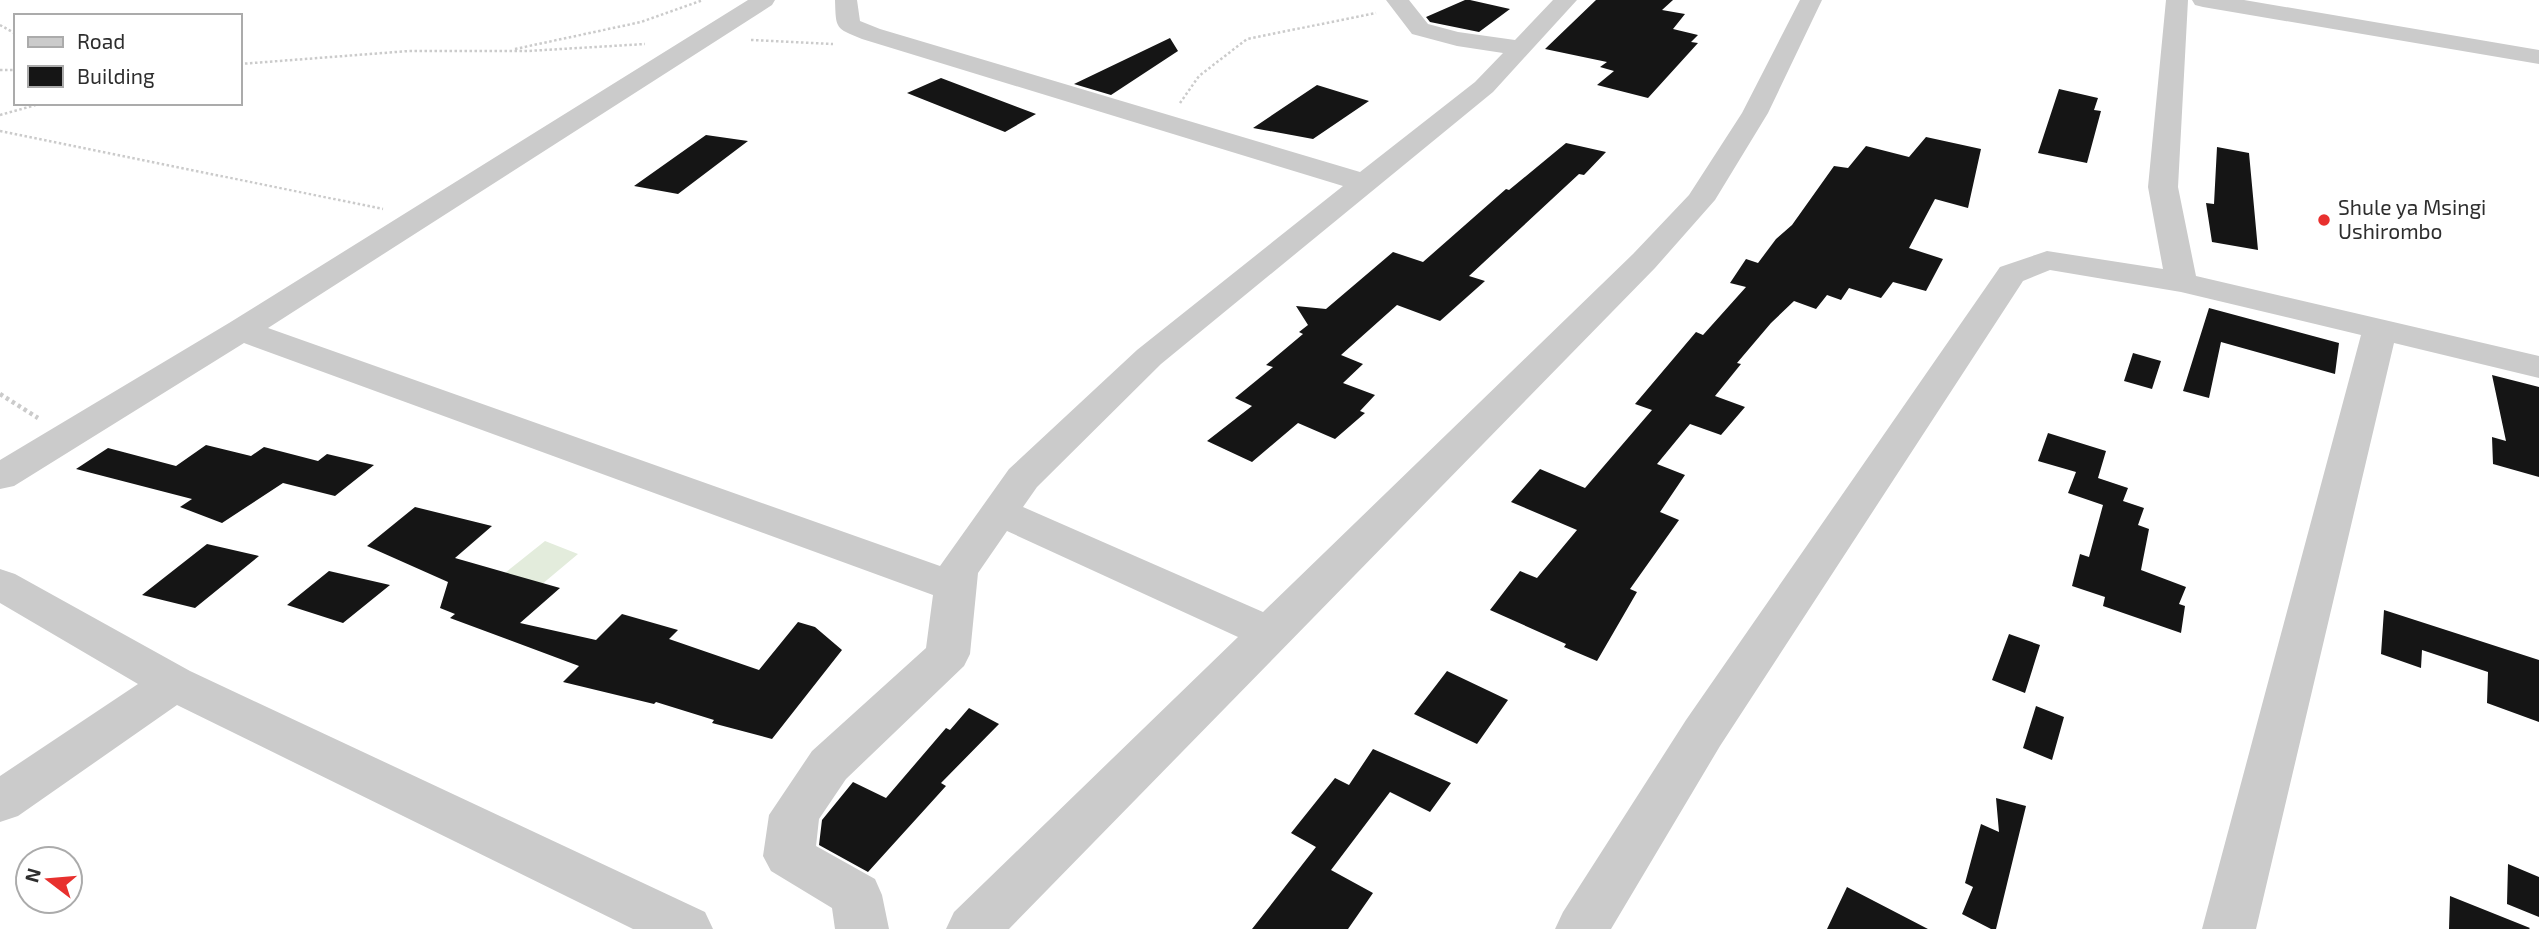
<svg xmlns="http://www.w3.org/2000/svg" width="2539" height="929" font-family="'Exo 2',sans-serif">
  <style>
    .green { fill: #e3ecdc }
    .building { fill: #151515 }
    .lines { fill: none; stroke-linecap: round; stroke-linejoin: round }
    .path-far1 { stroke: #cbcbcb; stroke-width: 2.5; stroke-dasharray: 2.5 2.5; stroke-linecap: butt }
    .path { stroke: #cbcbcb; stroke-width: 4.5; stroke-dasharray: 3.5 3.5; stroke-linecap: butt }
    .minor { fill: #cbcbcb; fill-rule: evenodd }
    .poi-dot { fill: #e8302e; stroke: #fff; stroke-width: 2.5 }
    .labels { text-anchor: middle; stroke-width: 7; stroke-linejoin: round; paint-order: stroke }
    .far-poi-label { font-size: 21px; fill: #2e2e2e; stroke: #fff; text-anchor: start }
  </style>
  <rect width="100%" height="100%" fill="#fff"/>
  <path class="green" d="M545 541 578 554 541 585 505 573Z"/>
  <path class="building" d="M1465 0H1470L1510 9 1479 32 1430 22 1426 17Z
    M1596 0H1673L1662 10 1685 14 1673 29 1698 35 1691 42 1698 43 1648 98 1597 85 1614 71 1600 67 1607 62 1545 49Z
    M1170 38 1178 51 1111 95 1074 84Z
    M941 78 1036 114 1005 132 907 93Z
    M1317 85 1369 101 1313 139 1253 128Z
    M2059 89 2098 98 2094 110 2101 111 2087 163 2038 153Z
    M706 135 748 141 678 194 634 186Z
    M1926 137 1981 149 1968 208 1935 199 1909 248 1943 259 1926 291 1893 282 1881 298 1849 288 1841 300 1827 295 1816 309 1794 301 1771 323 1737 363 1741 364 1715 396 1745 407 1721 435 1690 424 1657 464 1685 475 1660 512 1679 520 1630 589 1637 592 1597 661 1564 647 1566 644 1490 610 1520 571 1537 578 1577 530 1511 502 1540 469 1585 488 1652 410 1635 404 1696 332 1703 335 1746 287 1730 283 1746 259 1758 263 1776 239 1792 225 1834 166 1848 168 1866 146 1909 157Z
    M1566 143 1606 152 1584 175 1579 174 1469 276 1485 281 1440 321 1397 305 1341 355 1363 364 1343 383 1375 395 1360 411 1365 413 1335 439 1298 423 1252 462 1207 441 1252 406 1235 398 1273 367 1266 365 1303 334 1299 332 1308 325 1296 306 1326 309 1393 252 1423 262 1506 189 1509 190Z
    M2217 147 2249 153 2258 250 2212 242 2206 203 2214 204Z
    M2209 308 2339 343 2335 374 2221 342 2209 398 2183 391Z
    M2133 353 2161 361 2152 389 2124 381Z
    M2492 375 2539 387V477L2493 464 2492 437 2506 441Z
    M2048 433 2106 451 2098 478 2128 488 2123 501 2144 508 2138 525 2149 529 2141 570 2186 587 2179 604 2185 606 2181 633 2103 606 2105 597 2072 586 2080 554 2089 557 2103 505 2068 493 2076 472 2038 461Z
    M206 445 251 456 264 447 318 461 327 454 374 465 335 496 283 483 222 523 180 507 192 499 76 469 108 448 176 466Z
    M415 507 492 526 455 558 560 588 520 623 596 640 622 614 678 630 669 639 759 670 798 622 815 627 842 650 772 739 712 723 714 720 656 702 654 704 563 682 579 666 450 618 455 614 440 608 448 582 367 546Z
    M207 544 259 556 195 608 142 595Z
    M329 571 390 585 343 623 287 605Z
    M2384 610 2539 660V722L2487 703 2488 672 2422 650 2421 668 2381 654Z
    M2009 634 2040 645 2025 693 1992 680Z
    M1447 671 1508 700 1477 744 1414 714Z
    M2036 706 2064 717 2052 760 2023 748Z
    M969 708 999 724 941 783 946 786 868 872 819 845 822 820 853 782 886 798 946 728 950 730Z
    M1373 749 1451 783 1430 812 1390 792 1331 870 1373 893 1348 929H1252L1316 847 1291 833 1335 778 1349 785Z
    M1996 798 2026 806 1996 929H1991L1962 914 1973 887 1965 883 1981 824 1999 832Z
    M2508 864 2539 877V917L2507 904Z
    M1847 887 1928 929H1827Z
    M2450 896 2530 928 2529 929H2449Z"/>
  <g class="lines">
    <path class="path-far1" d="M0 25 16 34
      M751 40 833 44
      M515 49 641 22 703 0
      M240 64 409 51H528L645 44
      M0 70H16
      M1180 103 1199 76 1247 39 1376 13
      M0 115 43 103
      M0 131 383 209"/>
    <path class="path" d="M0 394 38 418"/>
    <path class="minor" d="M748 0H775L772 5 268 328 940 566 1009 469 1137 350 1343 186 862 39C835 28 836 29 835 0H857L860 21 880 29 1360 172 1475 82 1503 53 1457 46 1412 34 1386 0H1409L1428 24 1458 32 1515 40 1553 0H1577L1493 92 1161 364 1037 487 1023 507 1263 612 1633 254 1689 195 1742 113 1800 0H1822L1768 113 1715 200 1655 268 1009 929H946L954 912 1238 637 1007 531 978 573 970 654 964 666 846 779 819 819 816 846 875 879 882 895 889 929H835L832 908 771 871 763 856 769 815 812 751 926 648 933 595 244 343 14 486 0 489V460L229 323Z
      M2166 0H2188L2178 187 2196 276 2539 356V378L2394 343 2256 929H2202L2361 335 2181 292 2050 270 2023 281 1720 746 1611 929H1555L1563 912 1686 720 2000 267 2047 251 2163 269 2148 187Z
      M2192 0H2244L2539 50V64L2203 7 2195 5Z
      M0 569 15 574 190 671 705 912 713 929H633L177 705 18 816 0 822V776L138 684 0 603Z"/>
  </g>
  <circle class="poi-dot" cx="2324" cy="220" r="7"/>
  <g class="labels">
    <g class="far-poi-label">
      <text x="2338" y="215">Shule ya Msingi<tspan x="2338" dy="24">Ushirombo</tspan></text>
    </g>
  </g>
  <rect x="14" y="14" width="228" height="91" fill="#ffffff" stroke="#ababab" stroke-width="2"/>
  <rect x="28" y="37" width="35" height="10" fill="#cbcbcb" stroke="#ababab" stroke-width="2"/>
  <text x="77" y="49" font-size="21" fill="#2e2e2e">Road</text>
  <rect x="28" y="66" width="35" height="21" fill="#151515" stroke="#ababab" stroke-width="2"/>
  <text x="77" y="84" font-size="21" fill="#2e2e2e">Building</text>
  <g transform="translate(49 880) rotate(286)"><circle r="33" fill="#ffffff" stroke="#ababab" stroke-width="2"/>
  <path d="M0-5L12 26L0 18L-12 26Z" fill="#e8302e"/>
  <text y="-10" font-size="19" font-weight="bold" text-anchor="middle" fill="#2e2e2e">N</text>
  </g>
</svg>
